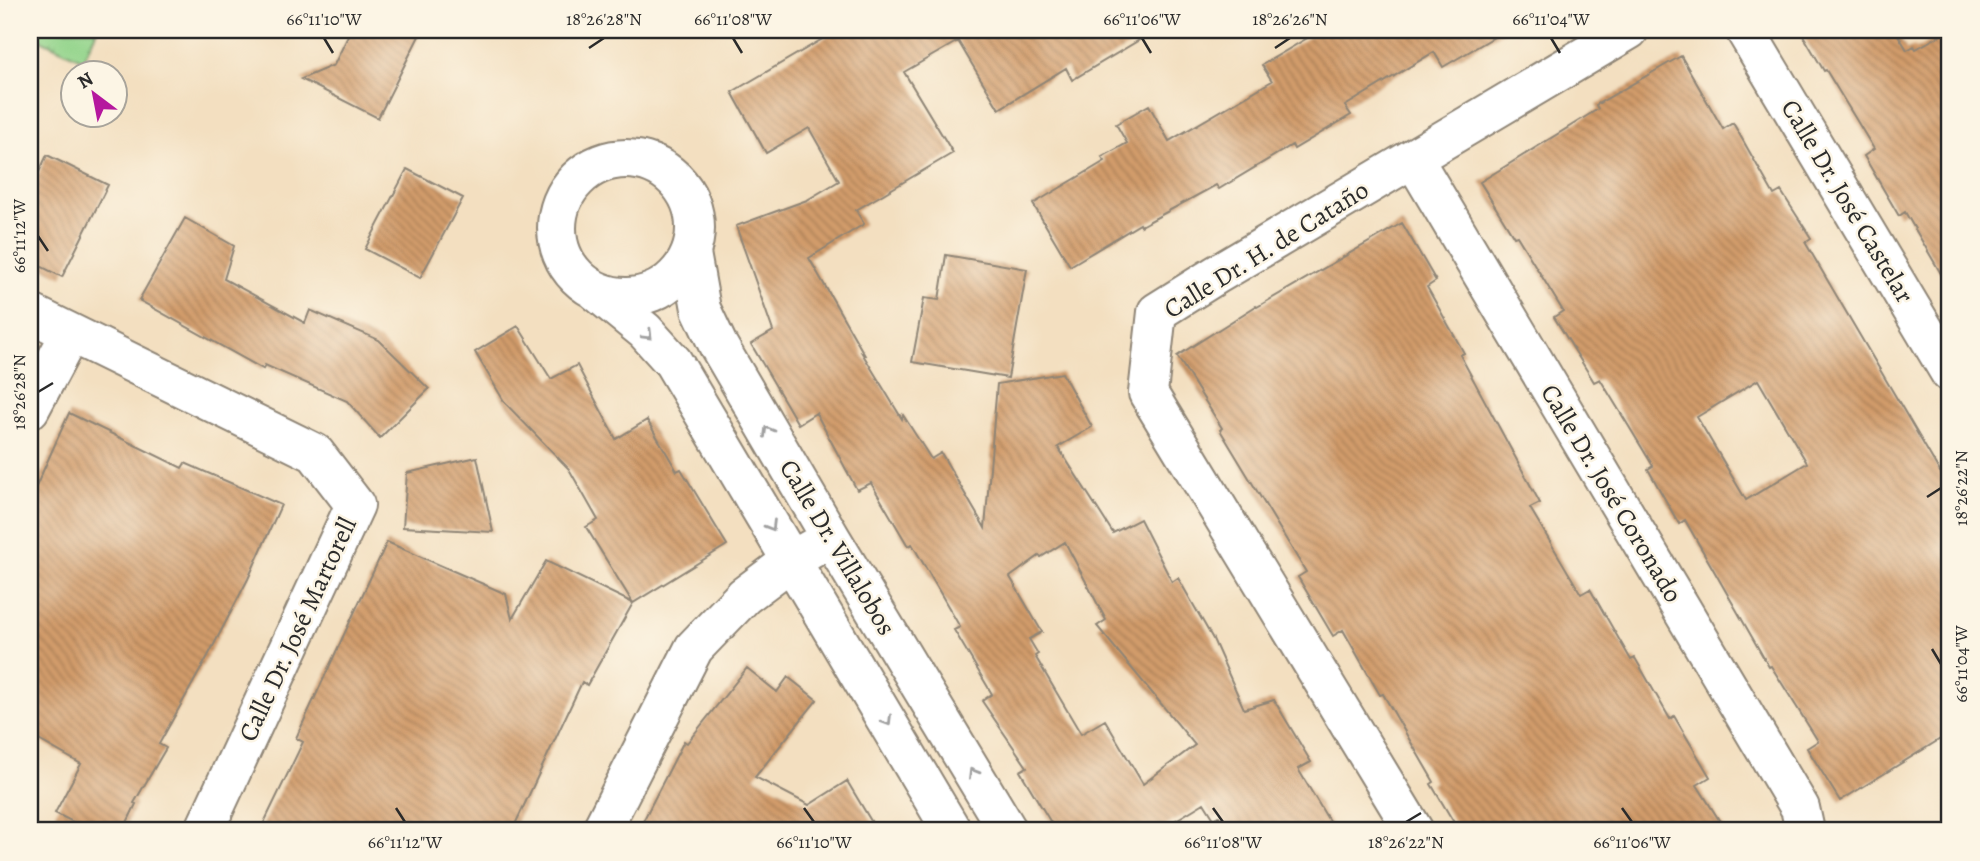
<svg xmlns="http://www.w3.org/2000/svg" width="1980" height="861" font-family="Alegreya,serif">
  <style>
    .park { fill: url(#park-tufts); stroke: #5f805b; stroke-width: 2 }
    .building { fill: url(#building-back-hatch); fill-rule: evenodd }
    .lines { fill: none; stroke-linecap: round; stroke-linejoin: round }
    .minor-casing { stroke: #8f8576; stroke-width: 42 }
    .minor { stroke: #fff; stroke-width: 38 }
    .oneway { stroke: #a0a0a0 }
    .ticks { fill: none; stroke: #2b2b2b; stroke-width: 2.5 }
    .labels { text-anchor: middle; stroke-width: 5; stroke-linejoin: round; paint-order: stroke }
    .street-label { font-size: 26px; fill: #2b2b2b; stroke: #fcf5e5 }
    .neatline { fill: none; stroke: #2b2b2b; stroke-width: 2.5 }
    .ticks-label { font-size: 18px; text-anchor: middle; fill: #2b2b2b }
  </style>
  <defs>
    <pattern id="park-tufts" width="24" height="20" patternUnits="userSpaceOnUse" patternTransform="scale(1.75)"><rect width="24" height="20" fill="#93d48b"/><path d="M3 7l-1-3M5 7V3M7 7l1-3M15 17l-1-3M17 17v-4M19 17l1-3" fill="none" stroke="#7fb678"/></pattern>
    <pattern id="building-back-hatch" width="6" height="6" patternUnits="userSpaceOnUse" patternTransform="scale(1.75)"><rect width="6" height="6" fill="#d19b6a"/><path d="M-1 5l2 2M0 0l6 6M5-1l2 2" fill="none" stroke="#aa7f57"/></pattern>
  </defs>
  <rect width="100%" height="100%" fill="#fcf5e5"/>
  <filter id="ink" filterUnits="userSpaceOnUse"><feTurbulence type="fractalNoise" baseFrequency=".0143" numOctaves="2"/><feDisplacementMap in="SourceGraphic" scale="14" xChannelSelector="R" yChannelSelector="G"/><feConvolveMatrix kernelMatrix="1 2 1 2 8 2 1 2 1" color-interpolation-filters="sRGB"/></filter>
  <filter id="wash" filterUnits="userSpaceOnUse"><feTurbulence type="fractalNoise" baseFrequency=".00686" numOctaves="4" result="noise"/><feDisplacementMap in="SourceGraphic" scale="28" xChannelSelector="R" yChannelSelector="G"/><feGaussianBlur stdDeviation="1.57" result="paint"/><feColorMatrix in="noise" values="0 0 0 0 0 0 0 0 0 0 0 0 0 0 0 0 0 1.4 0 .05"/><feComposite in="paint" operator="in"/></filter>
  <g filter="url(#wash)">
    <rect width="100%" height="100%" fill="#f3dfc0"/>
    <path class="park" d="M30 30H97L83 60 30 35Z"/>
    <g id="blocks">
      <path class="building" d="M351 30H422L378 118 301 79 334 65Z
        M838 30H1156L1072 80 1066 68 999 109 958 41 904 72 953 153 856 210 864 224 809 258 864 354 862 353 902 419 903 415 931 459 941 453 985 528 997 384 1062 373 1092 427 1058 447 1113 533 1140 519 1172 582 1178 578 1213 639 1244 709 1274 700 1311 762 1298 769 1335 831H1228L1219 816 1214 819 1204 803 1158 831H1056L1020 771 1027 767 982 701 992 694 954 630 960 627 912 544 908 546 871 483 857 490 816 413 798 424 751 344 773 331 736 226 807 200 839 181 809 128 766 153 732 92ZM1065 542 1106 620 1097 626 1195 745 1143 784 1105 720 1081 734 1035 656 1038 654 1029 639 1042 632 1010 577 1039 556 1041 557Z
        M1321 30H1506L1443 67 1434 52 1345 106 1351 115 1294 149 1292 145 1219 189 1216 185 1141 226 1140 224 1070 266 1033 204 1105 161 1102 157 1127 143 1116 124 1149 105 1169 141 1272 81 1262 65Z
        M1800 30H1895L1907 50 1914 46 1916 49 1950 30V289L1905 212 1899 216 1864 156 1874 149 1826 70 1824 71Z
        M1681 56 1723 129 1733 123 1774 195 1781 191 1811 238 1805 242 1950 489V733L1840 801 1807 748 1818 741 1771 666 1769 667 1685 520 1679 524 1648 469 1653 466 1600 379 1594 382 1554 317 1563 311 1517 236 1514 237 1480 182 1598 109 1596 105ZM1758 380 1807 463 1746 500 1697 417Z
        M47 155 108 185 62 277 30 261V191Z
        M407 169 463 198 420 278 365 249Z
        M185 218 234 246 224 279 305 323 310 310 379 340 429 389 380 438 347 401 265 365 263 369 139 300Z
        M1402 223 1436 281 1427 287 1464 353 1460 355 1540 503 1530 508 1581 594 1590 589 1631 660 1635 658 1670 719 1674 716 1710 777 1697 785 1726 831H1459L1431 784 1434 782 1383 694 1380 695 1343 630 1333 636 1298 577 1306 572 1220 430 1222 428 1177 356 1256 306 1257 307Z
        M946 255 1027 269 1008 378 912 362 924 298 939 300Z
        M518 326 551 379 577 365 616 439 647 420 677 471 681 469 727 545 633 603 586 527 598 520 569 469 505 403 475 352Z
        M69 413 182 468 185 463 281 505 248 579 208 656 159 744 166 748 134 803 136 804 123 831H91L55 813 81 764 30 735V500Z
        M477 457 493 532 403 527 407 473Z
        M387 542 506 594 512 619 546 561 633 603 587 685 582 682 512 831H260L303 742 296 738Z
        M747 668 777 692 788 677 817 700 755 777 809 805 847 781 877 831H638L684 741 687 743Z"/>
    </g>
  </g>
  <g filter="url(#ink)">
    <use href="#blocks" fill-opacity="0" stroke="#8f8576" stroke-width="2"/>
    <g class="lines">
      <g class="minor-casing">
        <path id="minor" d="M1745 30 1950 373
          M1413 158 1800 808 1805 831
          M557 228a69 69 0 1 1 138 0a69 69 0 1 1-138 0Z
          M691 253 701 309 718 345 831 538 1008 831
          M596 291 645 331 673 362 952 831
          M30 313 315 453 355 505 204 831
          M30 409 70 334
          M601 831 694 648 744 596 792 560 813 548
          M1414 831 1148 393 1157 312 1216 275 1629 30"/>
      </g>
      <use href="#minor" class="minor"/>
    </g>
    <defs><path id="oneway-chevron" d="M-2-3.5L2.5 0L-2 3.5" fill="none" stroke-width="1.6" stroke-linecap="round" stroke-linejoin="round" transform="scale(1.75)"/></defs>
    <g class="oneway">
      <use href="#oneway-chevron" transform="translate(648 335) rotate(45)"/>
      <use href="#oneway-chevron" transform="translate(768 431) rotate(-120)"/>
      <use href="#oneway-chevron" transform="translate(771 526) rotate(59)"/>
      <use href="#oneway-chevron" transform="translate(887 721) rotate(59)"/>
      <use href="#oneway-chevron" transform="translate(973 773) rotate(-121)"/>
    </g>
  </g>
  <path class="ticks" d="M324 38 333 53M733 38 742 53M1142 38 1151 53M1551 38 1560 53M589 48 604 38M1275 48 1290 38M38 236 48 251M38 392 53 383M1927 497 1941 488M1932 649 1941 664M396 808 405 822M804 808 814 822M1213 808 1223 822M1622 808 1632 822M1406 822 1421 813"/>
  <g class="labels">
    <g class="street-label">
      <text transform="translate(1848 201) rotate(59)" y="9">Calle Dr. José Castelar</text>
      <text transform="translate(1266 249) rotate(-32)" y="9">Calle Dr. H. de Cataño</text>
      <text transform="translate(1612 493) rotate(59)" y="9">Calle Dr. José Coronado</text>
      <text transform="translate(838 547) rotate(59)" y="9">Calle Dr. Villalobos</text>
      <text transform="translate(297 629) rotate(-65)" y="9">Calle Dr. José Martorell</text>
    </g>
  </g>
  <rect width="1980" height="861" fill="none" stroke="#fcf5e5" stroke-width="77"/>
  <g transform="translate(94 94) rotate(328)"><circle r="33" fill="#fcf5e5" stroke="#a8a49b" stroke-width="2"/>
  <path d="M0-5L12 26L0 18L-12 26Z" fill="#b5179e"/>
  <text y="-10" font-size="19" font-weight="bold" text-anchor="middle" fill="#2b2b2b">N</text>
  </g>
  <rect x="38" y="38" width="1903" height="784" class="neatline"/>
  <g class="ticks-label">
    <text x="324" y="25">66°11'10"W</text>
    <text x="604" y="25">18°26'28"N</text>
    <text x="733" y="25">66°11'08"W</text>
    <text x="1142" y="25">66°11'06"W</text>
    <text x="1290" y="25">18°26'26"N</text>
    <text x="1551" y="25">66°11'04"W</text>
    <text transform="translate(19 236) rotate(-90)" y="6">66°11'12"W</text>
    <text transform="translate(19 392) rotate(-90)" y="6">18°26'28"N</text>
    <text transform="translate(1961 488) rotate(-90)" y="6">18°26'22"N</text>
    <text transform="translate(1961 664) rotate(-90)" y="6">66°11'04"W</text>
    <text x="405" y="848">66°11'12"W</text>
    <text x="814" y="848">66°11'10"W</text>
    <text x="1223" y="848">66°11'08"W</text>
    <text x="1406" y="848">18°26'22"N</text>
    <text x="1632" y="848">66°11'06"W</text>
  </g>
</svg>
